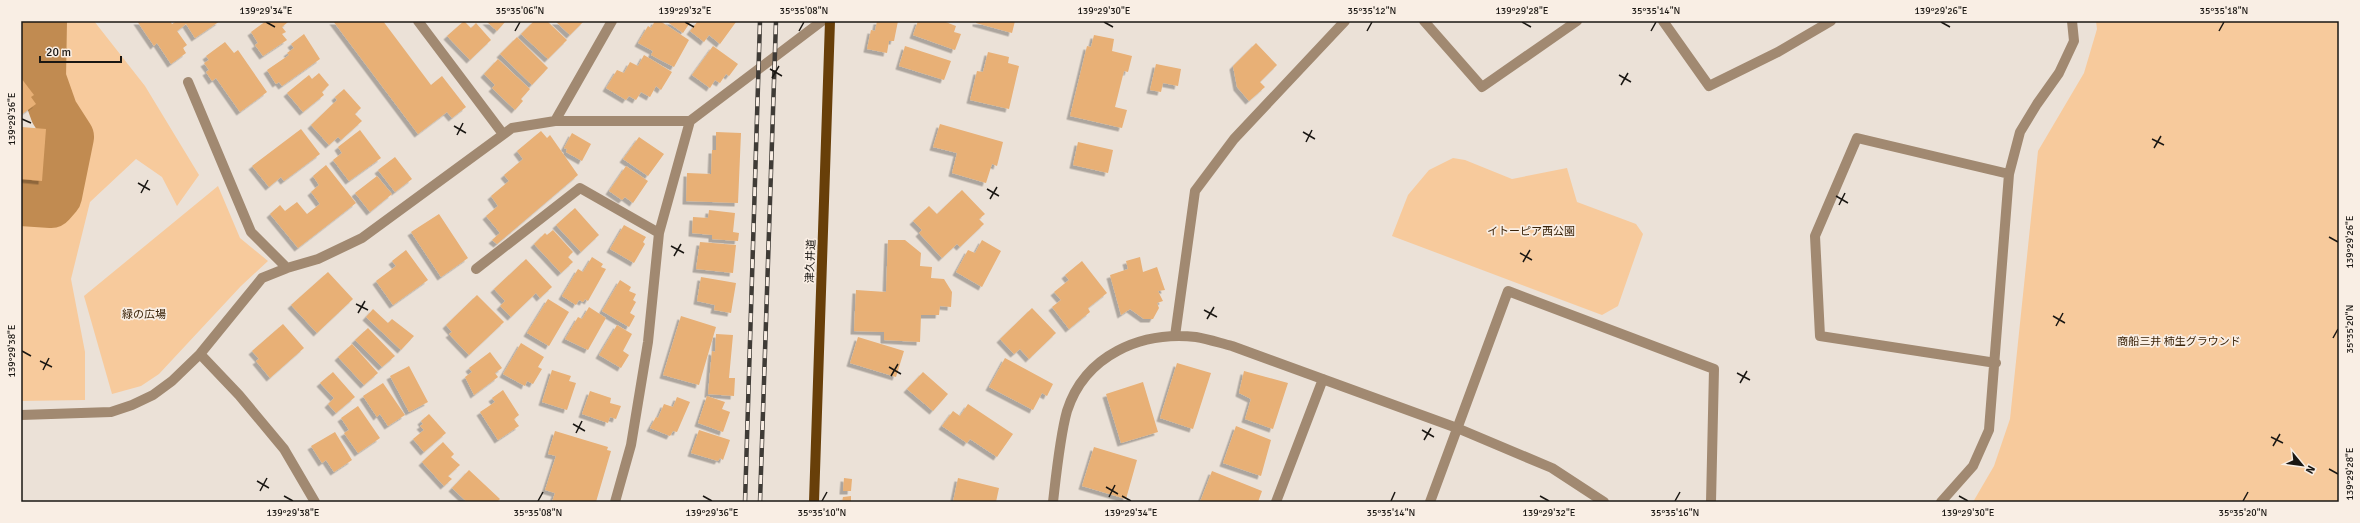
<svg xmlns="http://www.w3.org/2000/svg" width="2360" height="523" font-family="Signika,'Noto Sans JP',sans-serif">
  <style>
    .green { fill: #f7ca9c }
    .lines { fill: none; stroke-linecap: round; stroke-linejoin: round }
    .river { stroke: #c18b51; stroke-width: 48 }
    .building { fill: #e8b076; filter: url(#shadow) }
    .minor { stroke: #a18971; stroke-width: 10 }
    .major { stroke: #683f09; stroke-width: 10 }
    .rail-casing { stroke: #3f3b36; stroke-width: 4.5 }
    .rail { stroke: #f9eee4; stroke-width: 3; stroke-dasharray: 9; stroke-linecap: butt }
    .ticks { fill: none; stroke: #1a1713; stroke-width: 1.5 }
    .labels { text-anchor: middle; stroke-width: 3.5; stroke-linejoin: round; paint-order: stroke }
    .park-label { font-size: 11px; fill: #3a2309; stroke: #f9eee4 }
    .street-label { font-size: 11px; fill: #1a1713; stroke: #f9eee4 }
    .neatline { fill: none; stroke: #1a1713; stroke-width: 1.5 }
    .ticks-label { font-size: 10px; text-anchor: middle; fill: #1a1713 }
  </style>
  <defs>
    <filter id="shadow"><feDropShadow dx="-3.5" dy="3.5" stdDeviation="0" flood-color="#0004"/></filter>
  </defs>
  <rect width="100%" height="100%" fill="#ebe1d7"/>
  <path class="green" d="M58 21H94L145 86 199 175 177 206 162 177 136 159 90 202 71 279 85 352V400L21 401V206L40 205 60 217 81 147 64 66Z
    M2096 21H2339V502H1973L1994 466 2010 419 2038 151 2084 73 2097 29Z
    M1453 158 1465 160 1512 179 1567 168 1577 202 1636 224 1643 234 1618 306 1602 315 1392 236 1408 195 1429 170Z
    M218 186 240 238 268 261 241 286 159 374 141 386 112 394 84 296Z"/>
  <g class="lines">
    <path class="river" d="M21 202 51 204 58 196 70 137 54 112 42 78 43 21H42"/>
  </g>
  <path class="building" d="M137 21H170L172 24 177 21H220L195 38 186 24 177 31 187 45 183 48 186 53 171 64 157 43 154 46Z
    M266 21 288 22 282 27 286 32 282 34 287 40 263 56 255 45 258 43 251 32Z
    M333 21H383L431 85 442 76 466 107 452 118 447 112 418 134Z
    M464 21 471 28 476 23 491 40 470 60 447 36Z
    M486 21H506L497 31Z
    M534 21H547L567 40 548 59 521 34Z
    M555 21H584L570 35Z
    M655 21H660L689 40 674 67 651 55 653 51 638 43 648 26 651 28Z
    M666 21H691L683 33Z
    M698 21H735L736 22 720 44 709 35 704 42 690 31Z
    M877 21H898L894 41H889L887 53 867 49 871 30 875 31Z
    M918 21H943L956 26 954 32 961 34 955 50 913 35Z
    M976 21H1015L1012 33 976 23Z
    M304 34 320 59 282 86 279 82 276 84 267 70 289 55 287 53 294 48 291 44Z
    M1094 35 1114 39 1112 51 1132 56 1128 72 1124 71 1115 107 1127 110 1122 128 1070 116 1087 46 1091 47Z
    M517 37 548 68 532 85 500 54Z
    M225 42 234 53 238 50 267 92 240 112 216 78 212 81 206 72 209 70 204 63 209 60 206 56Z
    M1256 43 1277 65 1260 82 1265 87 1249 101 1237 87 1233 66Z
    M713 46 738 64 729 76 726 74 720 83 715 80 710 88 692 75Z
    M905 46 951 61 944 80 899 66Z
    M988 52 1009 57 1008 63 1019 66 1009 109 970 100 977 71 983 72Z
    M644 55 672 72 661 90 656 86 650 97 641 92 636 100 629 96 626 100 606 88 617 70 624 73 630 62 638 66Z
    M498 59 530 89 521 99 523 101 515 110 492 88 495 85 484 74Z
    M1156 64 1181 69 1178 86 1163 83 1161 92 1150 90Z
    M319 73 329 85 322 92 324 95 303 112 287 93 309 75 312 79Z
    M21 78 34 95 31 97 36 104 21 115Z
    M344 89 361 108 355 114 362 121 341 140 338 137 329 145 311 125 337 100 335 97Z
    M940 124 1003 142 997 166 992 164 986 183 952 173 957 153 933 147Z
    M22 127 46 129 42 181 21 179Z
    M301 129 320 154 284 181 281 177 269 187 252 166Z
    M360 130 381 158 349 181 333 160 342 153 338 147Z
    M541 131 547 138 550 135 578 175 497 244 492 240 500 233 486 216 498 206 491 196 509 181 504 175 523 159 517 151Z
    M716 132 741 133 738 203 686 201 687 173 711 174 712 150H716Z
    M572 133 591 144 582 161 566 152 567 149 564 148Z
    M639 137 664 154 648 176 623 159Z
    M1078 142 1113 150 1108 173 1073 165Z
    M395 157 412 179 395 192 378 170Z
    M326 165 356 203 298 248 270 214 280 205 285 211 297 202 307 214 320 204 311 192 319 185 313 176Z
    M626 166 648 181 633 203 625 197 622 200 609 191Z
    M377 176 392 194 370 212 355 193Z
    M962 190 985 214 979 219 984 224 960 247 957 244 942 258 919 233 922 230 913 221 929 206 937 214Z
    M575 208 599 235 581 252 556 225Z
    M709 210 735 213 733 232 739 233 738 241 712 239V235L692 233 693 217 708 218Z
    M439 214 468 258 441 277 411 232Z
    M624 225 646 237 643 242 645 244 634 263 610 249Z
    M553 230 573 252 568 257 573 262 561 273 534 244 545 233 547 235Z
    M888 240H905L921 253 920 266 932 267 931 278 944 279 952 292 951 307 940 306 939 315H921L920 342 884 340V332L854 331 856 290 886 292Z
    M982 240 1001 251 982 287 956 272 968 250 975 253Z
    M700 242 736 245 733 273 696 269Z
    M406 250 428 280 393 305 376 281 396 266 392 261Z
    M592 257 603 264 601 267 606 269 588 301 585 299 583 302 579 300 576 305 562 296 578 269 583 272Z
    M1140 257 1143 272 1157 267 1165 290 1158 291 1163 301 1157 303 1159 308 1153 319H1144L1130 309 1121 315 1110 275 1128 269 1126 261Z
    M526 259 552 287 540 298 536 293 511 317 500 306 505 301 494 289Z
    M1082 261 1107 293 1088 308 1090 312 1069 329 1052 307 1061 300 1054 292 1069 280 1065 275Z
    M328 272 353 299 317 333 291 305Z
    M701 277 736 283 731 313 714 310 715 305 697 301Z
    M620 280 631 287 629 291 636 294 633 300 636 302 630 313 635 316 629 327 602 311Z
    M477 295 504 322 469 355 449 334 452 332 446 325Z
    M548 299 569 312 549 346 527 333Z
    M589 307 606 318 588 350 565 339 578 317 582 319Z
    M1032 308 1056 333 1029 359 1020 349 1014 354 1000 339Z
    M373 309 388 323 392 319 414 336 401 350 366 317Z
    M681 316 716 327 699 385 663 375Z
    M283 324 304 348 270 378 256 361 259 359 252 351Z
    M617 325 632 334 623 351 629 355 621 368 599 355Z
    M368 328 395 356 382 367 355 340Z
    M716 334 733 335 729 378H735L734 396 708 394 712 351 715 352Z
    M858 337 904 351 896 377 850 363Z
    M521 343 544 357 538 367 542 369 533 384 527 381 525 386 503 374Z
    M352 344 378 373 364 385 338 357Z
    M490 352 502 368 495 373 498 377 474 395 465 377 472 372 469 368Z
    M1005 358 1053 384 1047 396 1042 393 1033 410 989 387Z
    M1177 363 1211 373 1193 429 1160 418Z
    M409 366 428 402 409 412 390 376Z
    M552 370 571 376 569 381 576 383 567 410 542 402Z
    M1244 371 1288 383 1273 429 1245 419 1251 399 1239 393Z
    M333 372 355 397 336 413 328 404 334 398 320 383Z
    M923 372 948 394 933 411 907 389Z
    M1143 382 1158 432 1121 443 1106 394Z
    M383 383 405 415 388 426 380 414 377 417 363 396Z
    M503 390 519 415 514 419 519 426 498 440 480 412 495 402 492 398Z
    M590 391 611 398 610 403 621 406 616 419 610 417 608 423 582 414Z
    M707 396 725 402 722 409 730 412 723 432 698 423Z
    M677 397 690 402 677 432 673 431 670 436 650 428 656 417 658 418 664 404 673 407Z
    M968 404 1013 434 997 457 970 439 967 443 942 426 953 411 960 416Z
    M358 406 380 438 358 453 344 433 349 430 341 418Z
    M429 414 446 433 424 452 413 439 424 430 420 426 423 424 421 421Z
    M1236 426 1271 440 1261 476 1223 463Z
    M699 430 730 440 723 460 720 458 718 461 691 453Z
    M555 431 608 447 607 450 611 451 596 502H552L555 493 545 490 556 456 548 454Z
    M335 432 352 460 334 472 326 460 322 463 311 446Z
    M443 442 454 454 451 457 460 465 448 476 452 479 444 486 422 462Z
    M1094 447 1137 460 1126 499 1082 486Z
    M469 470 500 499 497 502H467L452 488Z
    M1212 471 1262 491 1258 502H1200Z
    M844 478 852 479 851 491H843Z
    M958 478 999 488 996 502H953Z
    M851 496V502H842L843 497Z"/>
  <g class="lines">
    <path class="minor" d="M418 21 503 134
      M1424 21 1482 87 1577 21
      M1663 21 1709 86 1778 52 1831 21
      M188 82 251 232 287 268
      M555 121 612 21
      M476 269 580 188 659 233
      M1175 336 1195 191 1234 139 1345 21
      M200 354 239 395 284 449 315 502
      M1996 363 1820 336 1815 236 1857 138 2009 174
      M21 415 111 412 132 405 153 395 172 381 200 354 262 278 287 268 318 259 362 238 512 128 555 121H690L822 21
      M615 502 631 445 648 342 659 233 690 121
      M1053 502C1056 476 1060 436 1067 411 1085 355 1141 331 1196 337 1208 339 1220 343 1232 346L1457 428 1552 468 1604 502
      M1276 502 1323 379
      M1430 502 1508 291 1714 369 1711 502
      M1941 502 1973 466 1989 430 2009 174 2020 132 2037 104 2059 73 2074 41 2072 21"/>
    <path class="major" d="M814 502 830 21"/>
    <g class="rail-casing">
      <path id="rail" d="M745 502 760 21
        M760 502 776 21"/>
    </g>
    <use href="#rail" class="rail"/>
  </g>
  <path class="ticks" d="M266 22 275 27M685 22 694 27M1104 22 1113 27M1522 22 1531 27M1941 22 1950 27M515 31 520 22M799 31 804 22M1367 31 1372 22M1651 31 1656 22M2219 31 2224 22M770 69 782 76M1619 75 1631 82M772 78 779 66M1621 85 1628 73M22 119 31 123M454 126 466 133M1303 132 1315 139M457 135 463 123M2152 139 2164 145M1306 142 1312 130M2154 148 2161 136M138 183 150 190M987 189 999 196M141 193 148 180M1836 196 1848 203M990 199 997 187M1839 205 1845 193M2329 237 2338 242M671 246 684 253M1520 253 1532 260M674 256 681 244M1523 262 1530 250M356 304 368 310M1204 310 1217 317M358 313 365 301M2053 316 2065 323M1207 319 1214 307M2056 326 2063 313M2333 338 2338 329M22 351 31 356M40 361 52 367M889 367 901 374M43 370 49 358M1737 373 1750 380M891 376 898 364M1740 383 1747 371M573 424 585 431M1422 430 1434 437M576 433 582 421M2271 437 2283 443M1424 440 1431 428M2273 446 2280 434M2329 469 2338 474M257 481 269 488M1106 487 1118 494M260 491 267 478M284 496 293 501M703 496 712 501M1122 496 1131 501M1540 496 1549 501M1959 496 1968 501M1109 497 1115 485M538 501 543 492M822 501 827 492M1391 501 1395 492M1675 501 1680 492M2243 501 2248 492"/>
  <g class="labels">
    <g class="park-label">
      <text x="1531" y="235">イトーピア西公園</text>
      <text x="144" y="318">緑の広場</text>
      <text x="2179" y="345">商船三井 柿生グラウンド</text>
    </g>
    <g class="street-label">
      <text transform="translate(810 261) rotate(-88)" y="4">津久井道</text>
    </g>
  </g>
  <rect width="2360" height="523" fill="none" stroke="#f9eee4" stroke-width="44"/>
  <g transform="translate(2302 465) rotate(119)" stroke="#f9eee4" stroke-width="3" paint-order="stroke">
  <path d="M0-3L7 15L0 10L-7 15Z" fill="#1a1713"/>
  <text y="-6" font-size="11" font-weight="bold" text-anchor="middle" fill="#1a1713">N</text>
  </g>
  <path d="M40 56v6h81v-6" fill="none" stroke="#1a1713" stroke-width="2"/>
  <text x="46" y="56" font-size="12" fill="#1a1713" stroke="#f9eee4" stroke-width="3" paint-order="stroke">20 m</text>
  <rect x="22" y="22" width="2316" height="479" class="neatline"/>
  <g class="ticks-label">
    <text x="266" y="14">139°29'34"E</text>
    <text x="520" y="14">35°35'06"N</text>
    <text x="685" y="14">139°29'32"E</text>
    <text x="804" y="14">35°35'08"N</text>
    <text x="1104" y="14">139°29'30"E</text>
    <text x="1372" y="14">35°35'12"N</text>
    <text x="1522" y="14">139°29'28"E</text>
    <text x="1656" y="14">35°35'14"N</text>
    <text x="1941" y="14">139°29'26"E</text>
    <text x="2224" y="14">35°35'18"N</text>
    <text transform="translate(11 119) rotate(-90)" y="4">139°29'36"E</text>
    <text transform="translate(2349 242) rotate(-90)" y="4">139°29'26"E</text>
    <text transform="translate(2349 329) rotate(-90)" y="4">35°35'20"N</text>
    <text transform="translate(11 351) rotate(-90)" y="4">139°29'38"E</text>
    <text transform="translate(2349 474) rotate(-90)" y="4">139°29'28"E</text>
    <text x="293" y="516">139°29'38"E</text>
    <text x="538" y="516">35°35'08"N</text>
    <text x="712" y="516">139°29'36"E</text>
    <text x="822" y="516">35°35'10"N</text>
    <text x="1131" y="516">139°29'34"E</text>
    <text x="1391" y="516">35°35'14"N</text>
    <text x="1549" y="516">139°29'32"E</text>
    <text x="1675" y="516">35°35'16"N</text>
    <text x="1968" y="516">139°29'30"E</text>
    <text x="2243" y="516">35°35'20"N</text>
  </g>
</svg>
